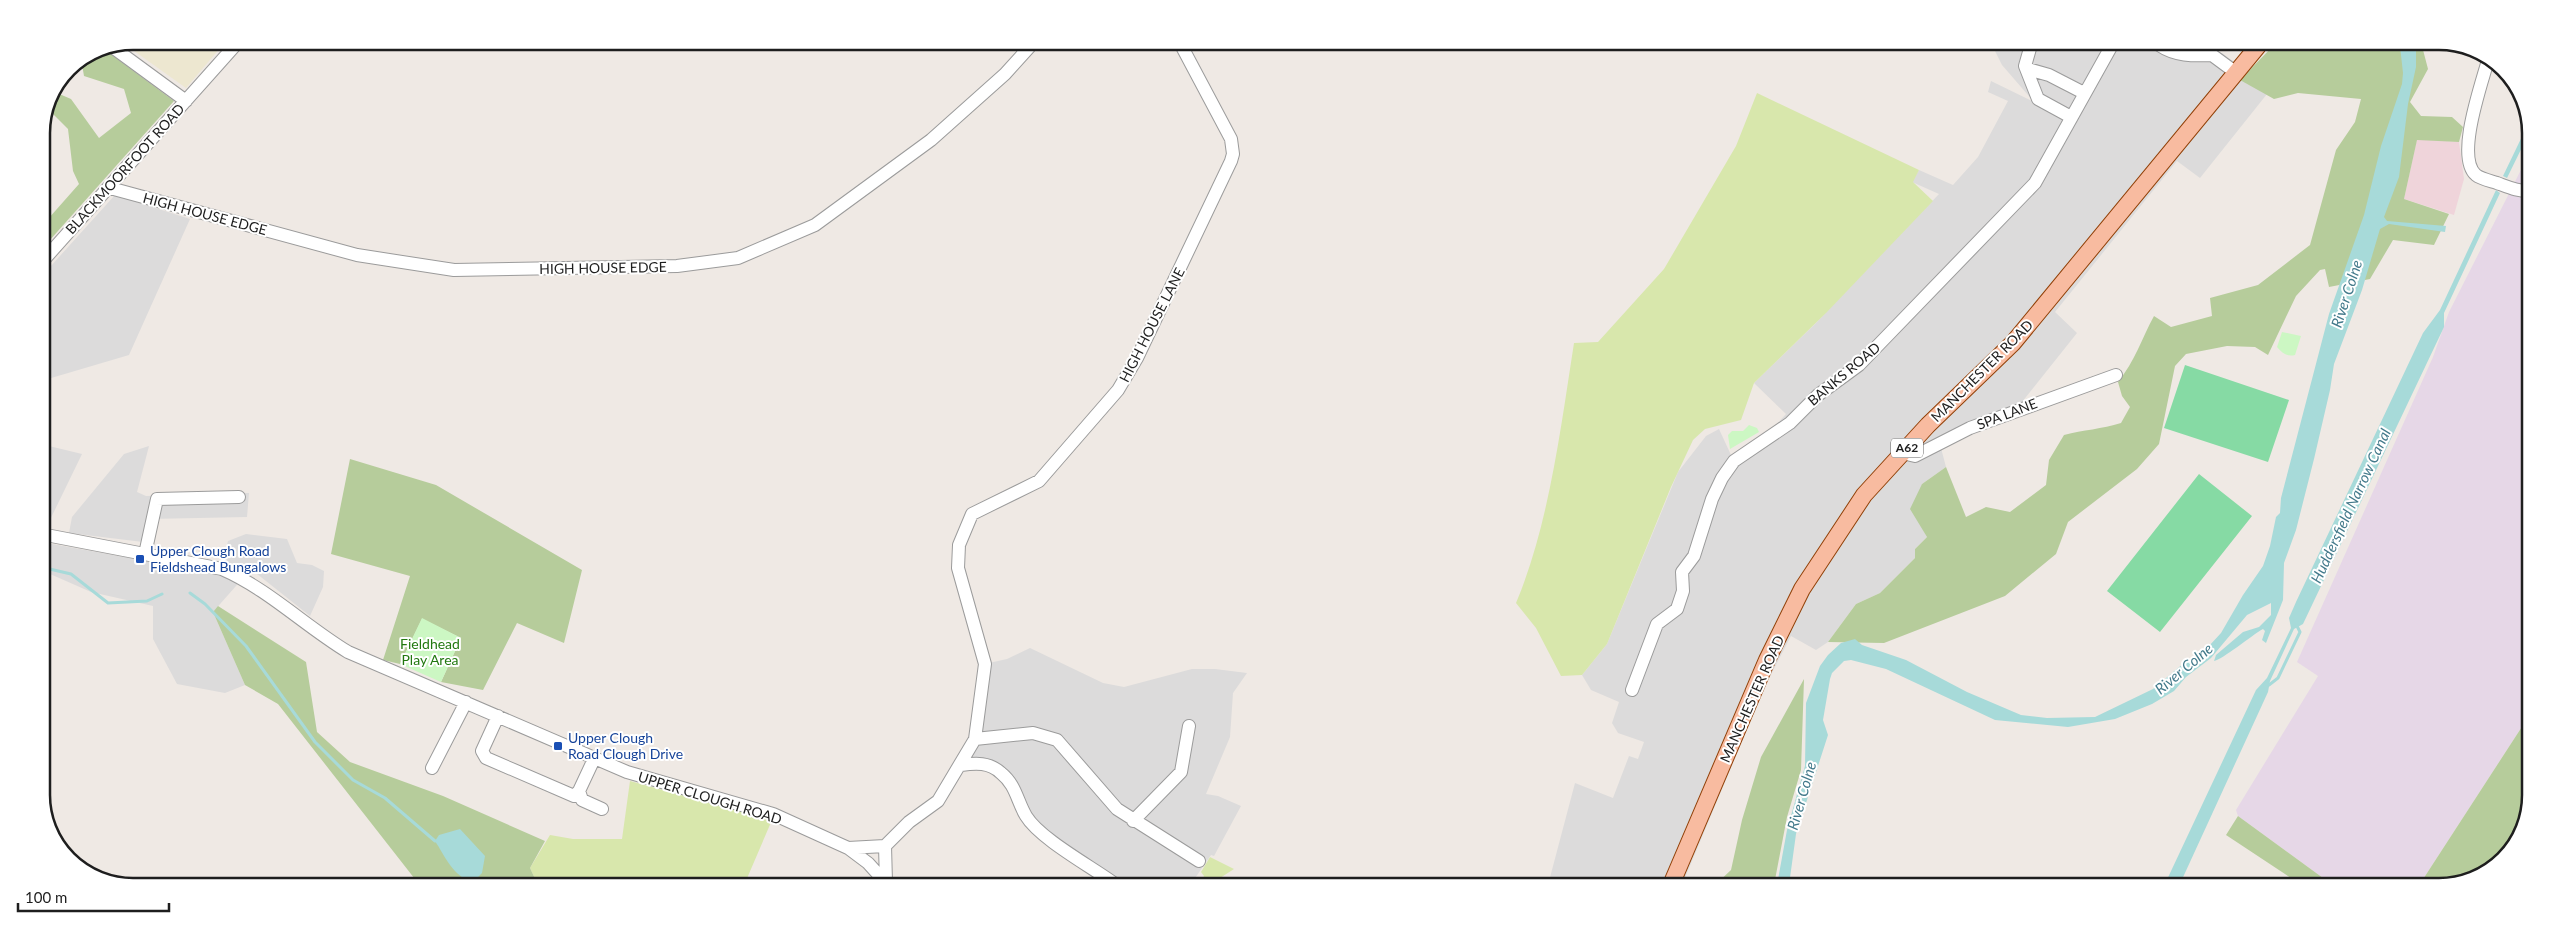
<svg xmlns="http://www.w3.org/2000/svg" width="2572" height="928" font-family="Lato,sans-serif">
  <style>
    .residential { fill: #dcdbdb }
    .commercial { fill: #efd4da }
    .industrial { fill: #e6d7e7 }
    .farmland { fill: #ede7d0 }
    .grass { fill: #d8e7ac }
    .forest { fill: #b6cc9b }
    .park { fill: #ccf7c3 }
    .pitch { fill: #86daa4 }
    .water { fill: #a7dad9 }
    .lines { fill: none; stroke-linecap: round; stroke-linejoin: round }
    .stream { stroke: #a7dad9; stroke-width: 3 }
    .minor-casing { stroke: #9b9b9b; stroke-width: 14 }
    .major-casing { stroke: #914007; stroke-width: 18 }
    .minor { stroke: #fff; stroke-width: 12 }
    .major { stroke: #f8bba0; stroke-width: 16 }
    .transit-dot { fill: #1a4fb4; stroke: #fff; stroke-width: 2 }
    .labels { text-anchor: middle; stroke-width: 4; stroke-linejoin: round; paint-order: stroke }
    .shield { fill: #fff; stroke: #626262; stroke-width: 1 }
    .shield-label { font-size: 12px; font-weight: bold; fill: #1e1e1e }
    .street-label { font-size: 14px; fill: #1e1e1e; stroke: #fff }
    .transit-label { font-size: 14px; fill: #164399; stroke: #fff; text-anchor: start }
    .park-label { font-size: 14px; fill: #227810; stroke: #fff }
    .water-label { font-size: 15px; font-style: italic; fill: #437a8b; stroke: #fff }
    .rim { fill: none; stroke: #1e1e1e; stroke-width: 2.5 }
  </style>
  <rect width="100%" height="100%" fill="#efe9e4"/>
  <path class="residential" d="M1992 45H2209L2204 51 2222 53 2247 72 2241 80 2267 94 2200 178 2177 161 2055 312 2077 333 2022 402 2017 417 1974 431 1941 448 1946 467 1922 484 1921 525 1927 537 1915 549V558L1880 593 1856 604 1828 642 1816 650 1791 636 1765 686 1682 885H1548L1575 783 1613 798 1629 756 1638 759 1644 742 1618 733 1612 723 1619 702 1591 690 1582 675 1607 644 1678 472 1706 436 1719 429 1731 455 1774 427 1786 414 1754 383 1814 325 1939 194 1912 182 1919 170 1953 185 1978 157 2008 101 1988 92 1991 81 2034 102 2002 65Z
    M115 195 190 219 129 355 41 381V277Z
    M49 446 82 454 48 524 41 523V449Z
    M149 446 137 492 146 496 249 493 247 517 149 519 143 542 69 533 72 517 124 454Z
    M246 534 287 539 297 563 312 565 324 571 323 587 310 616 251 569 213 612 245 685 225 693 177 684 153 639V606L91 592 41 570V542L219 574 228 541Z
    M1030 648 1103 683 1124 687 1192 669H1215L1247 673 1233 693 1230 737 1206 794 1218 796 1241 806 1214 856 1211 855 1191 884H1186L1180 879 1174 884H1124L1041 826 1028 810 1018 786 968 759 989 663 1007 659Z"/>
  <path class="commercial" d="M2417 139 2459 142 2464 179 2454 215 2404 199Z"/>
  <path class="industrial" d="M2530 152 2527 719 2418 887H2350L2323 878 2238 816 2236 810 2318 676 2297 662 2433 357 2449 312Z"/>
  <path class="farmland" d="M133 41H226L186 88 123 43Z"/>
  <path class="grass" d="M1757 93 1919 170 1913 182 1933 201 1827 312 1754 383 1741 420 1705 429 1693 440 1671 487 1607 644 1582 675 1561 676 1536 628 1516 603C1549 525 1561 426 1574 343L1598 342 1664 269 1736 146Z
    M630 781 772 820 745 883H537L530 868 550 835 573 839H622Z
    M1210 857 1234 869 1220 878 1216 884H1200L1204 876 1201 872Z"/>
  <path class="forest" d="M2273 46H2422L2428 69 2410 102 2421 116 2452 117 2463 127 2459 142 2417 140 2404 199 2449 214 2434 245 2393 240 2370 279 2329 287 2325 269 2320 270 2296 296 2268 355 2255 347 2227 346 2186 354 2175 366 2159 444 2137 469 2068 522 2056 554 2005 596 1884 643 1828 642 1856 604 1880 593 1915 558V549L1927 537 1910 509 1922 484 1946 467 1966 517 1986 507 2010 512 2046 485 2049 460 2064 435C2083 430 2102 429 2121 423L2130 407 2122 396 2118 382C2135 361 2141 340 2154 316L2171 327 2212 316 2210 298 2258 285 2310 245 2336 150 2355 122 2361 99 2298 93 2274 99 2240 80Z
    M101 47 174 101 41 250V227L79 184 73 171 68 129 49 110 57 93 71 99 99 138 131 113 124 89 84 76 81 59Z
    M350 459 436 485 582 570 564 643 517 623 483 690 441 682 461 638 422 619 400 664 383 660 410 576 331 554Z
    M218 606 306 662 317 732 350 762 443 796 545 841 530 868 537 883H418L278 704 245 685 213 612Z
    M1804 679 1801 770 1787 817 1774 885H1715L1731 870 1742 820 1761 757Z
    M2527 719 2526 812 2511 836 2485 871 2439 887H2418Z
    M2238 816 2323 878 2350 887 2303 886 2226 835Z"/>
  <path class="park" d="M2282 332 2301 336 2295 355C2287 357 2282 353 2277 347Z
    M1749 425 1757 428 1759 432 1730 449 1728 435 1732 431H1743Z
    M422 618 461 638 441 682 400 664Z"/>
  <path class="pitch" d="M2185 365 2289 400 2268 462 2164 428Z
    M2199 474 2252 516 2160 632 2107 591Z"/>
  <path class="water" d="M2400 46H2416V67L2408 104 2399 177 2384 217 2387 221 2446 226 2445 232 2389 224 2380 229 2362 290 2334 364 2330 390 2314 459 2296 530 2284 563 2283 600 2266 643 2262 640 2265 631 2263 629C2252 635 2222 660 2214 661L2216 655 2243 632 2259 627 2271 615V603L2247 615 2211 658 2186 677 2174 691 2152 704 2115 719 2068 727 1995 720 1886 669 1851 660 1844 661 1832 673 1830 679 1823 720 1828 735 1796 834 1789 885H1777L1787 830 1805 766 1806 703 1820 666 1828 655 1841 643 1855 639 1862 645 1906 660 1967 692 2021 715 2047 718 2095 717 2153 689 2184 663 2209 646 2221 633 2243 595 2263 566 2270 546 2276 517 2280 513 2281 498 2329 314 2364 215 2381 146 2402 84 2403 73Z
    M2529 122 2531 129 2507 178 2503 176Z
    M2496 190 2500 193 2444 313V327L2303 624 2294 629 2270 681 2268 692 2179 886H2164L2256 690 2267 678 2291 628 2289 618 2296 602 2423 333 2440 310Z
    M460 829 485 856 482 873 473 882C453 877 445 856 435 841L439 835Z"/>
  <g class="lines">
    <path class="stream" d="M41 567 71 574 108 603 147 601 162 594
      M190 593 205 604 246 646 315 742 353 780 385 798 435 841
      M2266 684 2269 685 2278 678 2300 632 2297 626"/>
    <g class="minor-casing">
      <path id="minor" d="M2031 45 2025 66 2038 99 2071 117
        M2159 45C2175 56 2193 56 2212 55L2235 72
        M111 46 186 101
        M2488 60C2482 83 2455 157 2476 175 2481 179 2491 181 2497 183 2508 187 2519 192 2530 191
        M2028 69 2049 75 2084 93
        M110 188 357 255 454 270 677 266 738 258 815 225 931 140 1005 74 1033 43
        M41 263 239 41
        M1902 453 1915 456 1970 428 2116 375
        M41 534 222 569C268 589 305 626 348 652L627 772 773 814 848 848 868 863 887 884
        M145 554 157 499 239 497
        M1632 690 1657 624 1677 609 1683 591 1682 572 1694 556 1712 499 1722 478 1734 461 1790 423 1818 395 1859 365 2035 183 2112 45
        M498 716 482 751 486 758 574 796 579 791 594 759
        M975 739 1033 733 1057 740 1117 809 1199 861
        M961 765C976 763 989 762 1001 773 1016 785 1017 801 1026 816 1040 839 1092 867 1115 884
        M432 768 466 702
        M579 791 582 800 602 809
        M1133 821 1181 772 1189 726
        M885 846 909 822 938 801 975 739 985 664 958 568 959 545 972 514 1039 481 1118 390 1137 358 1231 161 1233 154 1231 139 1180 43
        M848 848 885 846 886 882"/>
    </g>
    <g class="major-casing">
      <path id="major" d="M1671 885 1767 660 1802 589 1864 495 1928 425 2013 343 2258 46"/>
    </g>
    <use href="#minor" class="minor"/>
    <use href="#major" class="major"/>
  </g>
  <g class="transit-dot">
    <rect x="135" y="554" width="10" height="10" rx="2.5"/>
    <rect x="553" y="741" width="10" height="10" rx="2.5"/>
  </g>
  <g class="labels">
    <rect class="shield" x="1891" y="438.5" width="32" height="19" rx="4"/>
    <g class="shield-label">
      <text x="1907" y="452">A62</text>
    </g>
    <g class="street-label">
      <text transform="translate(125 169) rotate(-48)" y="5">BLACKMOORFOOT ROAD</text>
      <text transform="translate(205 214) rotate(15)" y="5">HIGH HOUSE EDGE</text>
      <text transform="translate(603 268) rotate(-1)" y="5">HIGH HOUSE EDGE</text>
      <text transform="translate(1152 325) rotate(-63)" y="5">HIGH HOUSE LANE</text>
      <text transform="translate(1982 371) rotate(-45)" y="5">MANCHESTER ROAD</text>
      <text transform="translate(1844 374) rotate(-40)" y="5">BANKS ROAD</text>
      <text transform="translate(2007 414) rotate(-21)" y="5">SPA LANE</text>
      <text transform="translate(1752 699) rotate(-66)" y="5">MANCHESTER ROAD</text>
      <text transform="translate(710 798) rotate(17)" y="5">UPPER CLOUGH ROAD</text>
    </g>
    <g class="transit-label">
      <text x="150" y="556">Upper Clough Road<tspan x="150" dy="16">Fieldshead Bungalows</tspan></text>
      <text x="568" y="743">Upper Clough<tspan x="568" dy="16">Road Clough Drive</tspan></text>
    </g>
    <g class="park-label">
      <text x="430" y="649">Fieldhead<tspan x="430" dy="16">Play Area</tspan></text>
    </g>
    <g class="water-label">
      <text transform="translate(2347 294) rotate(-72)" y="5">River Colne</text>
      <text transform="translate(2351 506) rotate(-65)" y="5">Huddersfield Narrow Canal</text>
      <text transform="translate(2184 669) rotate(-40)" y="5">River Colne</text>
      <text transform="translate(1802 796) rotate(-74)" y="5">River Colne</text>
    </g>
  </g>
  <path d="M0 0H2572V928H0ZM133 50H2439A83 83 0 0 1 2522 133V795A83 83 0 0 1 2439 878H133A83 83 0 0 1 50 795V133A83 83 0 0 1 133 50Z" fill="#fff" fill-rule="evenodd"/>
  <path class="rim" d="M133 50H2439A83 83 0 0 1 2522 133V795A83 83 0 0 1 2439 878H133A83 83 0 0 1 50 795V133A83 83 0 0 1 133 50Z"/>
  <path d="M18 903v8h151v-8" fill="none" stroke="#1e1e1e" stroke-width="2.5"/>
  <text x="25" y="903" font-size="15" fill="#1e1e1e" stroke="#ffffff" stroke-width="4" paint-order="stroke">100 m</text>
</svg>
